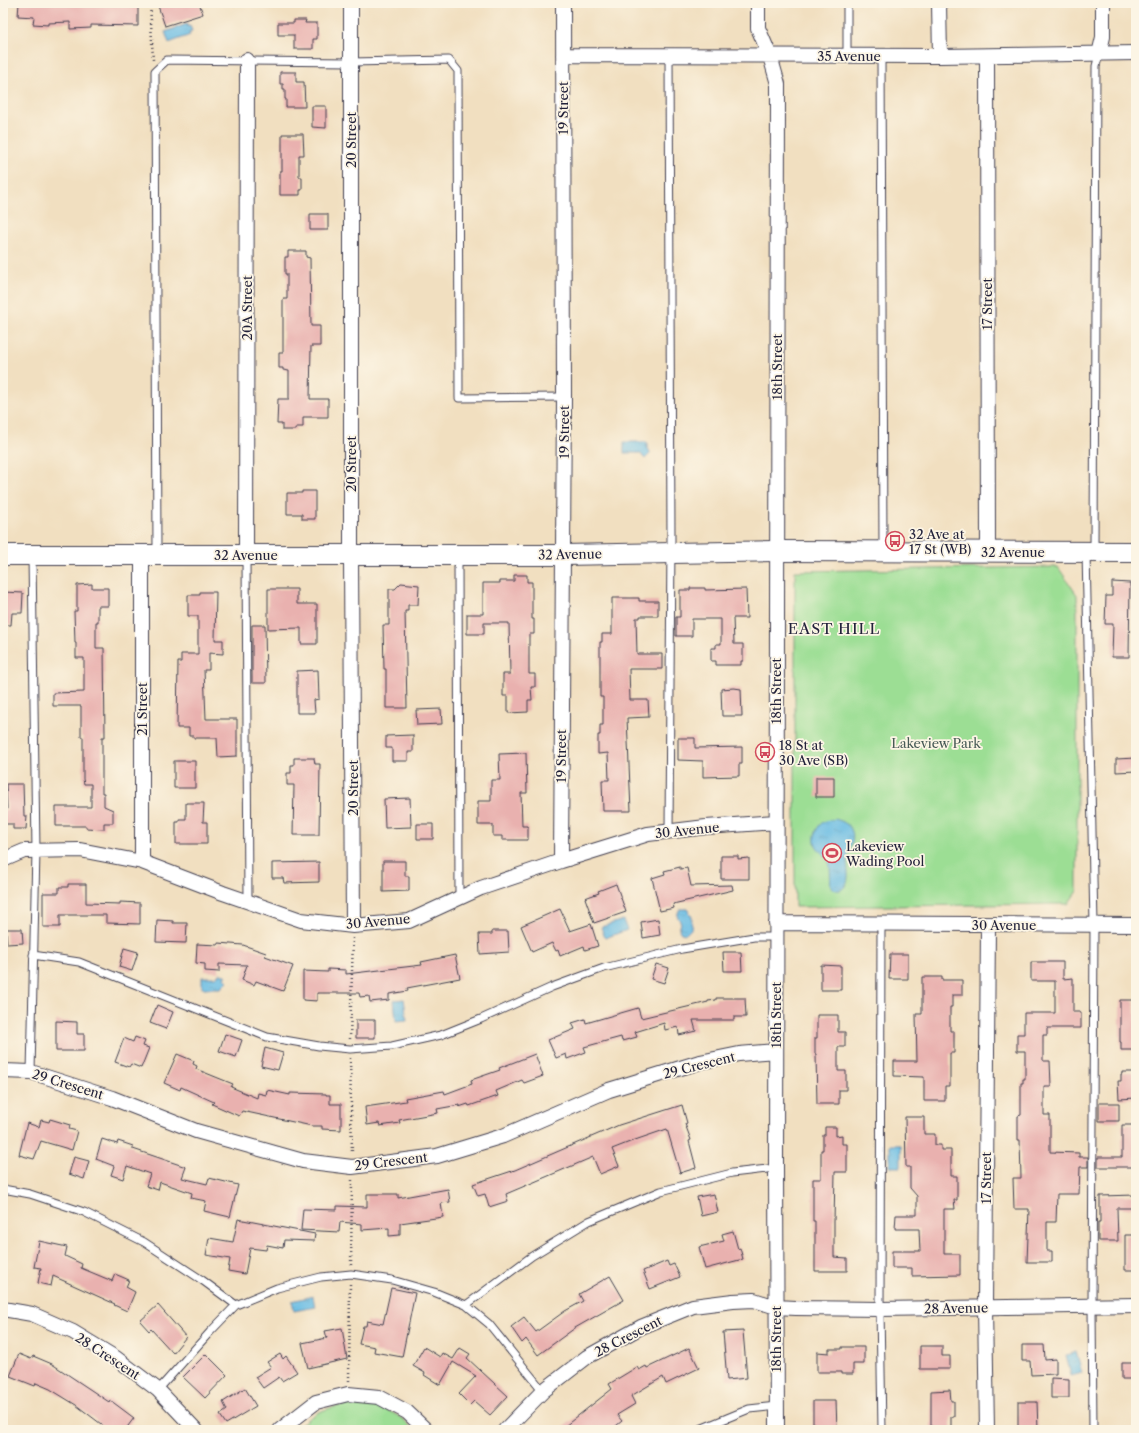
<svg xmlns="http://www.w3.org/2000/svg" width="1139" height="1433" font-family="'Libre Caslon Text',serif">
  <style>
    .green { fill: #9cde94; stroke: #5f8068 }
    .water { fill: url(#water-ripples); stroke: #456f90 }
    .building { fill: #e9b1af }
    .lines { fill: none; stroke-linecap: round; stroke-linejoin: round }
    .lane-casing { stroke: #413e4f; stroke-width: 9 }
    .street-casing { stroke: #413e4f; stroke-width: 16 }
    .secondary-casing { stroke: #413e4f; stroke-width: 22 }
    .path { stroke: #413e4f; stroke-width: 2.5; stroke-dasharray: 1 3; stroke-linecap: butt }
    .lane { stroke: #fff; stroke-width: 7 }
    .street { stroke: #fff; stroke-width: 14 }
    .secondary { stroke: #fff; stroke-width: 20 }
    .labels { text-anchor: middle; stroke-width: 3.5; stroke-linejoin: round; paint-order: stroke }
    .street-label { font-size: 13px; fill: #22223b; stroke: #fcf5e5 }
    .poi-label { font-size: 13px; fill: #22223b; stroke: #fcf5e5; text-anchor: start }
    .park-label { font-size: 13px; fill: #475a56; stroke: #fcf5e5 }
    .quarter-label { font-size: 15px; letter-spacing: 1px; fill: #22223b; stroke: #fcf5e5 }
  </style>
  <defs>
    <pattern id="water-ripples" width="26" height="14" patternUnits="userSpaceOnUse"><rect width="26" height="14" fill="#68bce4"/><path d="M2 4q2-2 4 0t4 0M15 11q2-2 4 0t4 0" fill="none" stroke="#5aa1c4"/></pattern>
  </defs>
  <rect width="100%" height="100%" fill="#fcf5e5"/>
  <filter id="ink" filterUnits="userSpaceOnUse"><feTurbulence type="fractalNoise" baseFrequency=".025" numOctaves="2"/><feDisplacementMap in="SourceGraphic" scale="8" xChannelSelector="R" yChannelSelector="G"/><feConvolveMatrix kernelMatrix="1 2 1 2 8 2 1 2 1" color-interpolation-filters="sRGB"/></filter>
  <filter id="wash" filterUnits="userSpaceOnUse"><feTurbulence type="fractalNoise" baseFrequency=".012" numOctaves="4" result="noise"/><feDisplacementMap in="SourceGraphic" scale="16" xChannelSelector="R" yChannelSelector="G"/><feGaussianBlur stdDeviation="0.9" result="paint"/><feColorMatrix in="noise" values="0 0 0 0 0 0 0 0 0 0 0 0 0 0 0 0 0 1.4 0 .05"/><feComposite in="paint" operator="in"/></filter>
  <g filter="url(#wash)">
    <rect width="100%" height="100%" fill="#f1dfc0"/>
    <path class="green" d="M1058 567 1077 595V891L1068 904 795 907V571Z
      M356 1403C381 1407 396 1410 414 1430H296C314 1410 330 1407 356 1403Z"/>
    <path class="water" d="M187 24 188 27 190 26 192 31 189 32 190 35 169 43 165 32Z
      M624 442H647V449L651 453 645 459 640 453H624Z
      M835 819C850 823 856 831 851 846 850 851 847 856 847 861 847 865 848 869 848 873 849 884 842 896 831 887 830 880 831 868 829 862 826 856 821 853 817 847 812 839 816 824 826 821 828 820 832 820 835 819Z
      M681 909H687L692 917 691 929 686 934 681 933 679 930 681 923 677 916 679 910Z
      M623 920 627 930 605 938 601 927Z
      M220 973 223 975 225 974 227 976 225 978 228 981 221 988H202V977H216Z
      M404 999 407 1020 396 1021 394 1000Z
      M890 1145H901V1167H890Z
      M313 1296 315 1307 294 1311 292 1301Z
      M1076 1352 1082 1373 1071 1376 1066 1355Z"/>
    <g id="blocks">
      <path class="building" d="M19 3H138V26L91 25V28L70 29V22L48 23V25L33 24 34 17 18 16Z
        M157 3H199L203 14 165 26Z
        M294 20H306L305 23H317V39H313V49H294V35H278V23H294Z
        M280 72H296V82H304L305 107H286V99H285V89H283V84H280Z
        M312 106H326V128L312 127Z
        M282 134H303L304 155H299V177H302V190H300V195H280V171H282Z
        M310 214H328V230H310Z
        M288 251H306V257L310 258 311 326H320V346H311L310 399H328V417H303V427H296V430H282V424H277L278 399H289V371L283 370V368H279V353H283V299H287V274H285V257H288Z
        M302 491H315V519H302V514H287V493H302Z
        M514 575H527V582H532V619H534V634H529V674H535V687H531L532 700H528V712L508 713V696H503V674H510L509 623H484V634H467V614H483V583H500V581H514Z
        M1112 582 1130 583 1129 657H1112L1113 624H1105L1106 596H1112Z
        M401 583 419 585 418 605H408V611H405L407 708H386V669H384L383 625H389V589H395Z
        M92 584V588H108V606H98V622H96V648H104L105 737H102V793H104V806L113 810V823H104V829L86 828V826H56V807H91V784H84L83 779V737H81V706H53V693L84 692V658H76V643H75L74 611H77V585Z
        M690 588H705V590L746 589 747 618H733L734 644H743V661H741V665H716V661H711V648H716V644H721V619H692V636H676V617H680V590H690Z
        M268 589H297V604H317V644H301V628L268 629Z
        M3 592 23 593 22 613H12L11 625H3Z
        M200 592H216L215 640H223V654L209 653V670H204L206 719H237V756L218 757 217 738H194V736H189V728H177L178 662H181V654H198V616H188V595H200Z
        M612 598H639V601H658V616H640V618H636L637 654H662V669H629L630 700H648L649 717 627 718 631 811H603L602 780H609L608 753 598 754V735H600V725H603V697H600V642H602V634H612Z
        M252 625H265L266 683H252Z
        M318 670 319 699 314 700 315 713H297V671Z
        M734 688 741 689 742 716H722L721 689Z
        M441 709 442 724 417 725 416 710Z
        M413 735V752H408V761H392V748H386V736Z
        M678 738H695V748L742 747V764H739V776L703 777V761L678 760Z
        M526 753 527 793H521L522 826H528V840H502V836H493V825H478V801H491V780H500L499 754Z
        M294 758H314L315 764H320L319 835H293L294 785H287V773H291V765H294Z
        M1136 758V771L1116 772V759Z
        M174 761H195V788H174Z
        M816 777H834V797H816Z
        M6 784H23L24 816H27L26 829H13V824H3V810H7Z
        M410 798 411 827 385 828 384 799Z
        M186 803H204L203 822H207V844H176V822H179V819H186Z
        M417 824H433V839H417Z
        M721 856H738V859L749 858V879H721Z
        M383 861H405V876H409V891L383 892Z
        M319 862V882L284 883 283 878H272V863Z
        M680 867V869L687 868 691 886 732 885 733 890 673 904 674 908 660 911 652 878 665 874 664 871Z
        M68 884H86V903L120 904V902L140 903V924L106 923V915H60V927H43V893H59V887H68Z
        M616 884 626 912 594 923 585 898 599 893 598 891Z
        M560 909 570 931 591 924 598 946 585 950 584 946 560 956 558 950 556 951 552 943 532 952 521 926Z
        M658 919 660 935 643 938 641 922Z
        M157 920 173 921V923H187L186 943 156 942Z
        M6 929H22L23 943 7 944Z
        M492 931H508L509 952 480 954 479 934H492Z
        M218 943 243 945 266 953 265 956 293 966 283 991 256 981 254 985 242 980 247 965 219 964V972L205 971V964L196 963 197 944 218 945Z
        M124 948 138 952 132 971 119 967Z
        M723 952H741L742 971H724Z
        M890 954H908V979H889Z
        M455 955 460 978 407 988 408 991 389 994V1000L370 1002 369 996 360 997 359 993H317V1001L303 1000V971L328 972V969L346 970V974L422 965 421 962Z
        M1031 962H1063V979L1073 978V1012H1081V1028H1047V1035H1043V1061H1050L1051 1086H1044V1115H1050V1152L1079 1153V1157H1088V1167H1080L1079 1194H1057L1056 1222H1047V1251H1052V1262H1027L1029 1209H1014L1013 1178H1021L1020 1140H1018V1116L1021 1115V1083H1023V1079H1025V1051H1017V1034H1024V1013H1055V981H1031Z
        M656 964 669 968 664 983 651 979Z
        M821 965 841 966V990H821Z
        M922 977H942V980H962V995H952V1007H950V1031H954V1053H950V1086H945V1101H924V1077L894 1076V1061H917L916 1014H922Z
        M716 998H745L746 1017H734V1020H693L696 1031 679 1035 678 1027 665 1030 664 1023 635 1032 637 1037 622 1041 621 1037 584 1047 586 1052 567 1059 566 1054 556 1058 548 1040 575 1029 572 1023 585 1019 586 1023 638 1008 641 1018 708 1002V1001L716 1000Z
        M1120 1000H1134L1135 1014H1136V1050H1121V1042H1120Z
        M157 1005 173 1012 166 1029 150 1023Z
        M817 1015H838V1032H845V1047H838V1071H846V1090H839V1104H817L816 1054H815V1038H817Z
        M356 1020H375V1038H356Z
        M56 1021 77 1022V1034H84V1051H56Z
        M225 1034 242 1040 236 1057 219 1051Z
        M135 1037 145 1041 143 1046 149 1048 141 1068 131 1064 129 1067 115 1062 124 1038 133 1042Z
        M265 1048 283 1053 278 1070 261 1066Z
        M177 1054 194 1061 193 1064 197 1066 196 1069 233 1084 231 1087 257 1098 258 1093 266 1095 267 1090 290 1095V1093L326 1094V1095H330V1104H341V1130L322 1129V1126H312L242 1111 239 1116 212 1104 214 1102 181 1087 180 1090 164 1083Z
        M535 1054 543 1076 524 1083 522 1080 496 1091 498 1096 469 1106 468 1104 459 1107V1105L437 1109 438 1113 399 1120 400 1123 380 1126 379 1123 367 1125 365 1107 406 1101 405 1098 444 1091 445 1094 472 1084 471 1080 500 1070 499 1068Z
        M1122 1072H1136V1098L1119 1099 1118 1081H1121V1074H1122Z
        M1099 1103H1119V1121H1099Z
        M682 1105 687 1123 685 1124 691 1140 689 1141 696 1168 680 1173 667 1129 635 1140 612 1149 619 1166 600 1174 593 1157 506 1194 508 1201 489 1207 485 1194 478 1196 473 1184 515 1170 619 1125Z
        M905 1117H924V1134H935V1145H941V1150H951V1176H957V1200H954L955 1209H944V1254H960V1275L912 1276V1268H892V1251H920L919 1229H895L896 1215H917V1196L910 1188V1167H906Z
        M50 1119 70 1125 69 1129 77 1131 72 1150 41 1141 34 1159 19 1155 27 1123 39 1127 41 1120 49 1122Z
        M1122 1125H1136V1167H1098V1157H1122Z
        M825 1127H836V1136L842 1135V1144H847V1172H835L834 1222V1257L847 1258V1271H815V1221H813V1179H821V1150H823V1135H825Z
        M102 1139 117 1144 118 1141 133 1146V1149L186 1167 182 1178 207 1184 209 1178 238 1185 230 1217 204 1211 206 1201 191 1198 192 1193 160 1182 158 1190 146 1186 150 1174 127 1166 123 1179 111 1175 114 1166 96 1159Z
        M74 1157 89 1161 84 1179 69 1174Z
        M448 1189 450 1202 441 1203 443 1217 400 1223V1235L389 1236V1228L362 1230V1224L340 1222 339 1232 301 1230 303 1209 337 1210V1206L367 1207V1194H398V1198Z
        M714 1194 718 1212 701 1216 697 1197Z
        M1136 1195V1208H1117L1118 1241H1098V1223H1100V1196Z
        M238 1219 315 1234 314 1241 284 1240 283 1248 267 1245 266 1250 250 1248 245 1274 228 1271 230 1259 206 1255 209 1238 233 1242Z
        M733 1231 738 1249 740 1248 743 1259 705 1269 699 1247 724 1241 722 1234Z
        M1125 1235H1136V1270H1125Z
        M39 1241 67 1247 65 1256 82 1264 81 1268 112 1281 115 1274 129 1280 126 1287 135 1292 127 1311 114 1305 115 1304 53 1276 51 1286 38 1283 41 1268 34 1267Z
        M667 1261 669 1266 674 1264 680 1277 650 1289 643 1271Z
        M610 1276 624 1300 575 1328 538 1355 526 1339 522 1343 511 1327 524 1317 536 1332 565 1311 583 1301 579 1294Z
        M391 1288 415 1293 402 1357 374 1352 375 1347 359 1344 363 1326H366L367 1321 383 1324Z
        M158 1305 186 1337 173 1353 151 1329 149 1331 140 1321Z
        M342 1328 347 1359 308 1368 302 1343 327 1338 325 1331Z
        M743 1331 747 1378 727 1380 723 1332Z
        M1022 1345H1044L1045 1360 1056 1359V1374L1031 1375 1030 1361H1022Z
        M920 1346H942V1356H950V1369H920Z
        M424 1347 440 1357 442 1353 453 1359 460 1348 470 1354 467 1358 508 1396 490 1415 474 1401 470 1405 459 1394 476 1376 453 1362 440 1385 424 1375 425 1373 413 1366Z
        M842 1347H864V1364H853V1374H841V1372H817V1352L829 1353V1349H842Z
        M689 1348 699 1368 666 1384 663 1377 631 1396 635 1404 617 1415 622 1421 611 1430H560L612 1389 609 1384 637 1367 639 1370 646 1366 647 1368Z
        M19 1354 31 1359 33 1356 52 1364 109 1402 110 1400 134 1418 125 1430H109L76 1405 50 1389 36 1383 35 1386 10 1376Z
        M206 1354 227 1375 205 1398 183 1377Z
        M280 1354 283 1359 286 1356 297 1372 282 1381 279 1377 263 1388 255 1377 271 1367 267 1362Z
        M1122 1363H1136V1379H1122Z
        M1051 1378 1069 1379V1398H1051Z
        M245 1388 256 1406 226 1424 220 1415 227 1410 223 1402Z
        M950 1390 951 1401H954V1417H951V1430H931V1391Z
        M813 1401H836L837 1430H813Z
        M1018 1402H1037L1038 1430H1018Z"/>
    </g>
  </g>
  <g filter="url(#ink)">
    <use href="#blocks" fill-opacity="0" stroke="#413e4f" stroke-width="1"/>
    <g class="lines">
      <g class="lane-casing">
        <path id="lane" d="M847 3V56
          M881 56 883 550
          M1094 551 1096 66 1099 54
          M157 553 155 71 167 60 351 62 449 60 458 71 459 398 564 397
          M1086 553 1094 924 1092 1306 1093 1430
          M246 556 248 901
          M458 557 459 898
          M669 832 671 539 669 55
          M881 924 880 1309 882 1430
          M33 955 79 962 267 1037 319 1046 350 1049 392 1046 441 1035 481 1019 552 987 604 968 682 949 754 937H776
          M31 1072 36 851 32 556
          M3 1189 30 1194 84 1212 144 1242 202 1280 236 1305
          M466 1305 532 1256 589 1221 661 1191 732 1173 776 1168
          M158 1390 210 1332 236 1305 277 1288 321 1277 351 1274 392 1280 434 1292 466 1305 489 1324 543 1391
          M698 1430 749 1409 777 1406"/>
      </g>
      <g class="street-casing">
        <path id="street" d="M351 3V555L353 926
          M758 3V28L770 56 778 84 776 1168 777 1430
          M939 3 940 56
          M1099 54 1103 37V3
          M563 55 940 56 1136 53
          M987 56 988 552
          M246 555 247 60
          M142 556V862
          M3 860 24 851 80 850 142 862 223 893 301 920 353 926 409 921 481 888 561 861 648 834 706 827 776 822
          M561 861 564 397 563 3
          M776 923 1136 925
          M3 1071 31 1072 112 1098 196 1131 303 1161 352 1167 437 1156 503 1136 609 1090 700 1062 739 1054 776 1051
          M3 1309 32 1314 73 1332 116 1358 158 1390 196 1430
          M280 1430 316 1402 348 1394 379 1397 407 1412 426 1430
          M505 1430 543 1391 587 1357 641 1327 693 1306 733 1301 754 1300 776 1307 796 1308 880 1309 1136 1305
          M987 1430 985 1307 988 925"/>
      </g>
      <g class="secondary-casing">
        <path id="secondary" d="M3 555H563L776 551 1136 552"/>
      </g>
      <path class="path" d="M150 3 153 60
        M350 1039 353 938
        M350 1058 352 1153
        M351 1265 352 1180
        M349 1381 350 1284"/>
      <use href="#lane" class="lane"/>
      <use href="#street" class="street"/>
      <use href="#secondary" class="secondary"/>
    </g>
  </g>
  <defs>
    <g id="bus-ring" transform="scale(1)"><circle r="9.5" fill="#fcf5e5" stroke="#d1495b" stroke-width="1.5"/><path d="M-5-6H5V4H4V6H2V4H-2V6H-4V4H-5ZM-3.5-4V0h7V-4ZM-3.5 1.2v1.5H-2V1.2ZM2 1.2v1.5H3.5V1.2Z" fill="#d1495b"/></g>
    <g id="stadium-ring" transform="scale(1)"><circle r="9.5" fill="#fcf5e5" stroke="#d1495b" stroke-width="1.5"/><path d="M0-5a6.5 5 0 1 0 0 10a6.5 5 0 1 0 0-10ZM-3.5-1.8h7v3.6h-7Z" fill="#d1495b"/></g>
  </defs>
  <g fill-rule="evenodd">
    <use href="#bus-ring" x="895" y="541"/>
    <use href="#bus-ring" x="765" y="752"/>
    <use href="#stadium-ring" x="832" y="853"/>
  </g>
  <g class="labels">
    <g class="street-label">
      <text x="849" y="61">35 Avenue</text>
      <text transform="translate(563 108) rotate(-90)" y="5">19 Street</text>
      <text transform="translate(351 140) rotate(-90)" y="5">20 Street</text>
      <text transform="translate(987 304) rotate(-90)" y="5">17 Street</text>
      <text transform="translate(247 308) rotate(-90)" y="5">20A Street</text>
      <text transform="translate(777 367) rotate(-90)" y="5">18th Street</text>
      <text transform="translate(564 432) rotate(-90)" y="5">19 Street</text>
      <text transform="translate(351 464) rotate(-90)" y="5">20 Street</text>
      <text x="1013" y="557">32 Avenue</text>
      <text transform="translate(570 554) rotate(-1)" y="5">32 Avenue</text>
      <text x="246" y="560">32 Avenue</text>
      <text transform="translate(776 691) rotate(-90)" y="5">18th Street</text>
      <text transform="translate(142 709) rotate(-90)" y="5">21 Street</text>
      <text transform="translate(561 756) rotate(-90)" y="5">19 Street</text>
      <text transform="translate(353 788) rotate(-90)" y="5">20 Street</text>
      <text transform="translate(687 830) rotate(-6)" y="5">30 Avenue</text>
      <text transform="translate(378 921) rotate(-5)" y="5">30 Avenue</text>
      <text x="1004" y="930">30 Avenue</text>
      <text transform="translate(776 1015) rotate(-90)" y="5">18th Street</text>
      <text transform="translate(699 1065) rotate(-14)" y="5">29 Crescent</text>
      <text transform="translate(68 1084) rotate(17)" y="5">29 Crescent</text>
      <text transform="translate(391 1161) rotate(-7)" y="5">29 Crescent</text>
      <text transform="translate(986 1178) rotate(-90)" y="5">17 Street</text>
      <text transform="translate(956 1308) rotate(-1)" y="5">28 Avenue</text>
      <text transform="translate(628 1336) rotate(-27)" y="5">28 Crescent</text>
      <text transform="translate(776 1339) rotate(-90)" y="5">18th Street</text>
      <text transform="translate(108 1356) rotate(33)" y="5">28 Crescent</text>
    </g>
    <g class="poi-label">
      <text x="909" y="539">32 Ave at<tspan x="909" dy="15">17 St (WB)</tspan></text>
      <text x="779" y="750">18 St at<tspan x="779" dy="15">30 Ave (SB)</tspan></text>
      <text x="846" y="851">Lakeview<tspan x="846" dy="15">Wading Pool</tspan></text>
    </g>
    <g class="park-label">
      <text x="936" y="748">Lakeview Park</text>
    </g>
    <g class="quarter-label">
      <text x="834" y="634">EAST HILL</text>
    </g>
  </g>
  <rect width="1139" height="1433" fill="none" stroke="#fcf5e5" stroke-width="16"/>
</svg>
